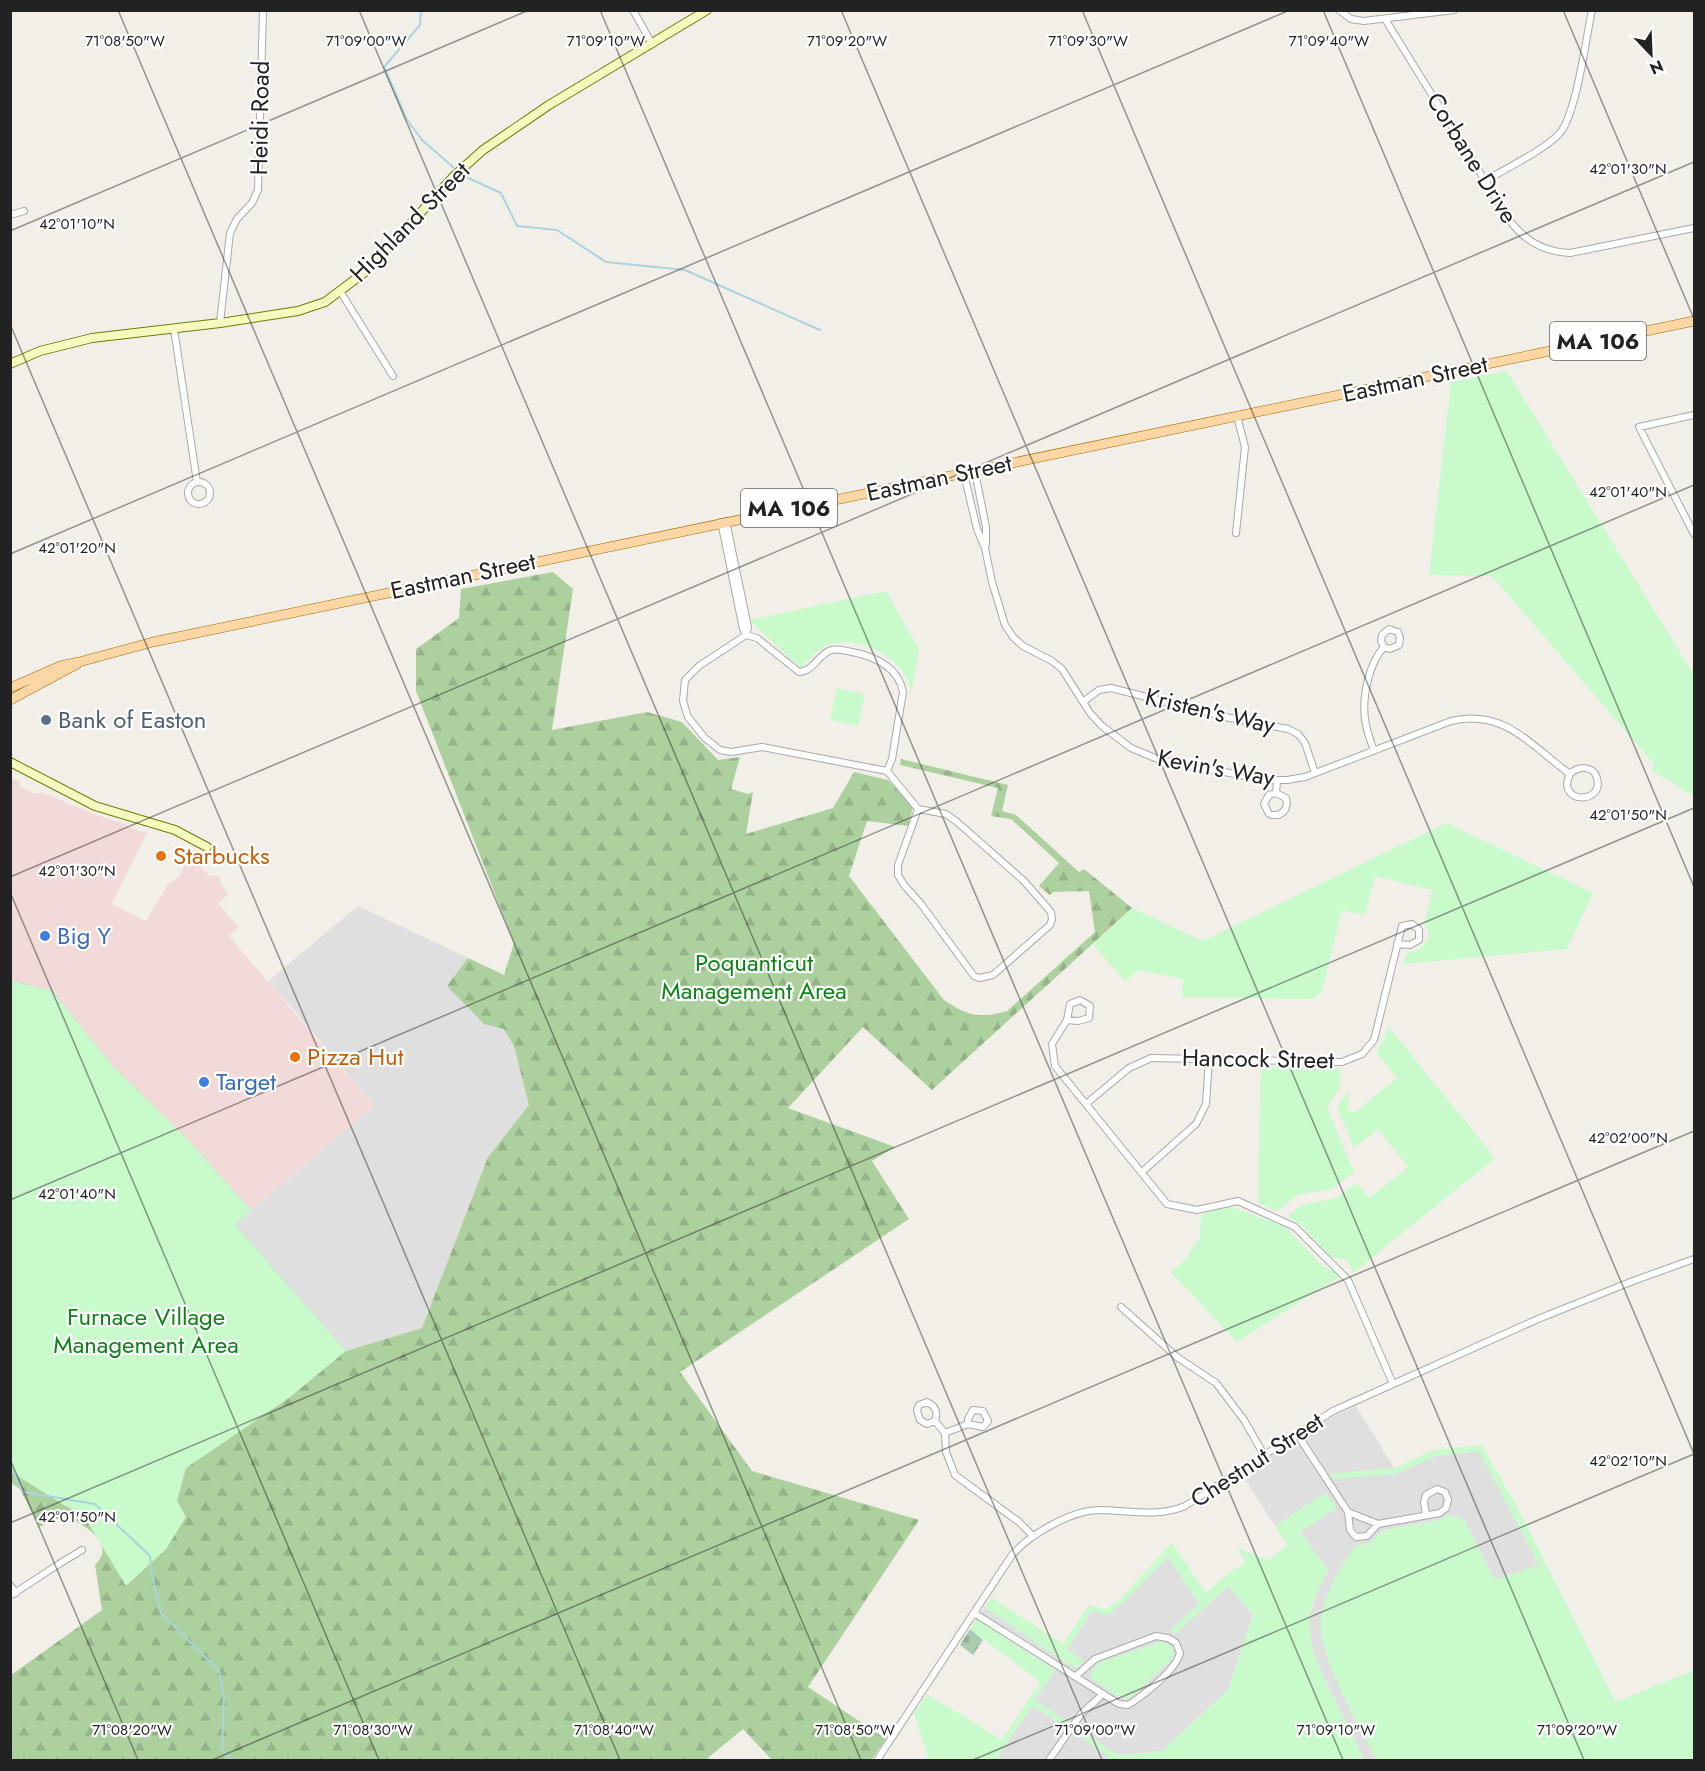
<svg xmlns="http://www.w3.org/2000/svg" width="1705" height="1771" font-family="Jost,sans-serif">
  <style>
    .residential { fill: #e0dfdf }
    .commercial { fill: #f2dad9 }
    .forest { fill: url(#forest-firs) }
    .cemetery { fill: url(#cemetery-stones) }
    .park { fill: #c8facc }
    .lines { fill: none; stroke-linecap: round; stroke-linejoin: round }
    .stream { stroke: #aad3df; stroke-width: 2 }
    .street-casing { stroke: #a9a9a9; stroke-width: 8 }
    .secondary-casing { stroke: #707d05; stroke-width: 10 }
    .primary-casing { stroke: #a06b00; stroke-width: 10 }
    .street { stroke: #fff; stroke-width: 6 }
    .secondary { stroke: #f7fabf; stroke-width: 8 }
    .primary { stroke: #fcd6a4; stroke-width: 9 }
    .ticks { fill: none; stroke: #222; stroke-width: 1.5; stroke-opacity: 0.45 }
    .service-dot { fill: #5c6f8a; stroke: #fff; stroke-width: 2 }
    .food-dot { fill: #e8710a; stroke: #fff; stroke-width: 2 }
    .shop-dot { fill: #3f7fe0; stroke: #fff; stroke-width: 2 }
    .labels { text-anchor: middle; stroke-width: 4.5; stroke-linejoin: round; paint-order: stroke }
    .shield { fill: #fff; stroke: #646464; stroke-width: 1.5 }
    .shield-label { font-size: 22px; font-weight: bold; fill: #222 }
    .street-label { font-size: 24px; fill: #222; stroke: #fff }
    .service-label { font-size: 24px; fill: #4e5e75; stroke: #fff; text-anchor: start }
    .food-label { font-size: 24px; fill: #c56008; stroke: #fff; text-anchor: start }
    .shop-label { font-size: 24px; fill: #366cbe; stroke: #fff; text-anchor: start }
    .park-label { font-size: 24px; fill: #0c8416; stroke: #fff }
    .ticks-label { font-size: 15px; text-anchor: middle; fill: #222; stroke: #fff; stroke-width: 4.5; stroke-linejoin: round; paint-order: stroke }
  </style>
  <defs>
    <pattern id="forest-firs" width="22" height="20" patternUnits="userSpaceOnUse" patternTransform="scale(1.5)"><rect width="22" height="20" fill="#add19e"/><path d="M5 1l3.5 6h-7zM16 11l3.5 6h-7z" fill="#95b388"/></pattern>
    <pattern id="cemetery-stones" width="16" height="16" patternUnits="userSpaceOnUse" patternTransform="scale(1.5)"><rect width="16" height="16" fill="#aacbaf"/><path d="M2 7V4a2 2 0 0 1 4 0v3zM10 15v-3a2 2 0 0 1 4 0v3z" fill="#92ae96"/></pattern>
  </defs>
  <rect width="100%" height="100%" fill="#f2efe9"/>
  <path class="residential" d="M358 906 519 982 529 1105 488 1157 422 1328 346 1351 234 1225 374 1106 289 1004 267 982Z
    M1356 1406 1394 1468 1331 1474H1395L1436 1456 1479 1451 1540 1565 1495 1580 1464 1520 1449 1515 1439 1520 1381 1531 1370 1543 1355 1547 1332 1585 1322 1620 1321 1634 1329 1662 1377 1760H1364L1316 1661 1310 1638V1615L1318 1589 1328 1570 1300 1532 1336 1508 1326 1493 1275 1526 1242 1475 1332 1417Z
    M1168 1556 1199 1604 1170 1631 1175 1634 1228 1586 1253 1615 1228 1690 1162 1751 1118 1755 1077 1728 1074 1733 1109 1756 1104 1760H996L1032 1705 1064 1726 1035 1700 1055 1670 978 1621 973 1624 988 1602 986 1608 1075 1667H1078L1081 1665 1067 1650 1092 1611 1108 1614 1126 1600Z"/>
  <path class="commercial" d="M10 777 20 782V787L35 794 41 792 96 815 125 824 128 827 144 832 148 831 112 904 146 921 168 884 179 877 193 849 196 851 203 870 209 875 220 877 221 884 229 894 218 903 238 927 229 936 374 1106 251 1210 190 1142 112 1065 52 991 11 980Z"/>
  <path class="forest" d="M553 572 573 589 552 730 647 712 682 722 718 760 740 757 731 789 748 794 753 792 746 834 833 808 854 772 888 780 913 807 908 826 867 821 849 876 944 1000C968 1016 979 1019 1007 1011L1095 932 1089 891 1053 892 1050 895 1039 886 1059 863 1011 819 991 816 998 788 900 765 901 759 1008 785 1002 811 1016 815 1079 872 1084 869 1132 908 932 1090 863 1027 788 1108 895 1147 872 1161 909 1219 680 1372 752 1471 919 1520 808 1687 886 1739 871 1760H772L743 1729 709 1757 707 1760H11V1675L102 1610 95 1565C118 1542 83 1526 66 1515L39 1527 20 1489 11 1483V980L52 991 112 1065 190 1142 251 1210 235 1225 346 1351 422 1328 488 1157 529 1105 514 1046 504 1029 484 1024 447 986 468 958 504 975 514 943 416 691V649L459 618 461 589Z"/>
  <path class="cemetery" d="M970 1629 983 1640 973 1655 960 1645Z"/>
  <path class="park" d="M1507 371 1694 675V796L1652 771 1654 764 1492 576 1429 575 1451 382Z
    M886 591 919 649 911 695C912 662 859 634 830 644 818 648 809 659 801 668L749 620Z
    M837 688 865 694 858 726 830 720Z
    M1446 823 1593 893 1567 949 1403 964 1406 954 1421 948 1428 939 1429 931 1425 922 1432 890 1375 876 1365 915 1342 910 1322 991 1314 999 1182 997 1183 979 1139 970 1125 981 1093 945 1132 908 1203 941Z
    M10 980 52 991 112 1065 190 1142 251 1210 235 1225 346 1351 289 1398 186 1468 177 1501 186 1517 166 1549 126 1586 85 1518 11 1472Z
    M1388 1026 1495 1158 1353 1273 1347 1259 1332 1258 1301 1225 1288 1216 1302 1205 1336 1198 1357 1183 1369 1198 1408 1167 1378 1129 1354 1148 1337 1107 1349 1090 1348 1111 1355 1112 1397 1078 1376 1052 1383 1041Z
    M1261 1066 1340 1068V1087L1327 1107 1354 1172 1332 1189 1298 1195 1277 1211 1258 1203Z
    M1232 1207 1285 1227 1324 1267 1332 1271 1335 1269 1339 1277 1237 1342 1171 1272 1186 1259 1200 1236 1201 1215 1223 1208Z
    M1482 1445 1518 1509 1616 1702 1694 1670V1760H1377C1361 1728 1320 1660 1321 1626 1322 1597 1339 1569 1355 1546L1370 1543 1381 1531 1439 1520 1449 1514 1464 1520 1495 1580 1539 1565 1479 1451 1436 1456 1395 1474 1334 1479 1330 1474 1394 1468 1434 1450Z
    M1326 1493 1337 1508 1300 1532 1328 1570C1299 1618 1308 1646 1331 1693 1342 1715 1354 1738 1364 1760H1104L1108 1756 1074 1733 1077 1728 1118 1755 1162 1751 1228 1690 1253 1614 1228 1586 1175 1634 1169 1631 1199 1604 1168 1557 1126 1600 1108 1615 1092 1611 1067 1649 1084 1661 1077 1667 1071 1666 987 1609V1604L991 1597 1063 1644 1089 1605 1107 1609 1122 1597 1172 1543 1206 1593 1231 1571 1246 1563 1237 1548 1269 1560 1287 1545 1275 1526Z
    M980 1621 1055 1670 1035 1700 1067 1721 1064 1726 1032 1706 996 1760H929L914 1714 927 1694 1002 1740 1040 1682 970 1629 975 1622Z
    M1160 1642C1170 1642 1176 1649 1172 1659L1130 1698H1120L1091 1678V1672L1100 1662Z"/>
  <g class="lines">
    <path class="stream" d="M421 10 420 25 384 67 407 120 422 140 453 167
      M466 177 501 193 517 226 557 230 606 262 685 270 820 330
      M10 1464 23 1492 95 1504 150 1556 152 1576 161 1613 219 1671 224 1697 222 1748 231 1760"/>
    <g class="street-casing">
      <path id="street" d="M633 10 652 44
        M1339 10 1351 19 1364 21 1454 10
        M1385 19 1510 221C1525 241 1546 252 1570 253L1694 228
        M1485 181C1505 169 1544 150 1559 134 1576 117 1586 38 1592 10
        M10 215 24 211
        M340 291 393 376
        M220 323 230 233 237 219 252 203 258 190 263 10
        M174 329 197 482
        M1694 415 1639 427 1694 534
        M975 472 986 527V544
        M964 474 977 529 985 548 992 582 1005 625 1013 637 1023 646 1052 661 1062 669 1090 713 1102 726 1131 748 1160 760 1267 780H1287L1305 777 1451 721C1504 708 1531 746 1570 774 1578 766 1593 765 1597 778 1605 805 1555 804 1570 774
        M188 493a11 11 0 1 1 22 0a11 11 0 1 1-22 0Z
        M726 521 748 627 746 635 699 666 685 680 683 701 688 717 705 738 720 750 731 752 762 747 887 771
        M721 522 743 629 746 635
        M1236 533 1245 447 1237 416
        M746 635 757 638 799 672C812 672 818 656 829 651 834 648 842 650 847 651 871 655 898 665 903 692L892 759 887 771
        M1083 702 1099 690 1111 688 1230 718 1288 729 1298 734 1305 743 1315 773
        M1374 751C1370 740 1366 729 1365 719 1362 697 1369 663 1384 647L1381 641 1382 635 1389 629 1398 632 1400 638 1399 645 1390 649 1384 647
        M887 771 918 809 898 865V875L904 885 921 904 974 976 979 978 993 975 1050 925 1052 919 1051 912 1024 881 956 821 946 814 918 809
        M1276 793 1269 795 1264 804 1269 814C1281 818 1289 810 1286 798L1276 793 1277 781
        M1067 1020 1070 1004 1080 1000 1090 1006 1089 1018 1078 1021 1067 1020 1052 1044 1055 1066 1167 1204 1197 1210 1238 1201 1295 1227 1348 1280 1393 1384
        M1086 1104 1129 1068 1151 1058 1342 1062 1362 1054 1374 1040 1402 926 1412 924 1419 930V940L1410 945 1397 944
        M1142 1172 1196 1124 1206 1104 1209 1059
        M1121 1307 1177 1357 1216 1383 1244 1420 1264 1455
        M935 1421 927 1424 920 1420 917 1410 919 1405 927 1402C936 1406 938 1412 935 1421L945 1433 946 1452 955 1475 1019 1522 1033 1536
        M945 1433 968 1424 983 1427 988 1421 983 1411 973 1410 968 1419V1424
        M1297 1434 1348 1512 1350 1530 1356 1537 1367 1536 1378 1524 1348 1512
        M1378 1524 1440 1513 1446 1508 1448 1500 1445 1492 1437 1489 1426 1495 1424 1502 1426 1515
        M10 1585 16 1593
        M10 1596 59 1564 82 1550
        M974 1613 1119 1704 1128 1705C1143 1696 1176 1670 1180 1653L1176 1643 1168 1638 1156 1636 1095 1659 1076 1676
        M877 1760 1012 1555C1029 1535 1070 1511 1098 1510 1127 1510 1157 1518 1185 1506L1333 1411 1538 1319 1633 1281 1694 1259
        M1049 1760 1081 1714 1102 1695"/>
    </g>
    <g class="secondary-casing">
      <path id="secondary" d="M10 364 40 351 92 338 220 323 298 311 325 302 369 269 455 175 483 150 549 105 707 10
        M10 762 95 806 175 830 207 847"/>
    </g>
    <g class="primary-casing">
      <path id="primary" d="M10 688 60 666 79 662 153 642 1694 321
        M10 700 77 664"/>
    </g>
    <use href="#street" class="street"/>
    <use href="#secondary" class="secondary"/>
    <use href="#primary" class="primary"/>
  </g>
  <path class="ticks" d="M118 10 861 1760M359 10 1102 1760M600 10 1343 1760M841 10 1584 1760M1082 10 1694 1454M1323 10 1694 887M1563 10 1694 319M10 231 529 10M10 324 620 1760M10 554 1290 10M10 877 1694 162M10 892 379 1760M10 1200 1694 485M10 1459 138 1760M10 1523 1694 808M212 1760 1694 1131M973 1760 1694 1454"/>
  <circle class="service-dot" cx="46" cy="720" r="6"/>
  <g class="food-dot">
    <circle cx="161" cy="856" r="6"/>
    <circle cx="295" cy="1057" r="6"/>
  </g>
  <g class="shop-dot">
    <circle cx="45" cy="936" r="6"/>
    <circle cx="204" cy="1082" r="6"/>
  </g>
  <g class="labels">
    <g class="shield">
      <rect x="1550" y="322" width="96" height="38" rx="4.5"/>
      <rect x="741" y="489" width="96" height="38" rx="4.5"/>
    </g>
    <g class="shield-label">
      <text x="1598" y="349">MA 106</text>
      <text x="789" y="516">MA 106</text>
    </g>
    <g class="street-label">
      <text transform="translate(260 118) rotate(-89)" y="8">Heidi Road</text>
      <text transform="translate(1472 158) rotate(58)" y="8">Corbane Drive</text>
      <text transform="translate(410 222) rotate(-45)" y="8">Highland Street</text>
      <text transform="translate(1415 379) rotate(-12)" y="8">Eastman Street</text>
      <text transform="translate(939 478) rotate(-12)" y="8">Eastman Street</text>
      <text transform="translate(463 576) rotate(-12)" y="8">Eastman Street</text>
      <text transform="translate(1210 711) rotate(13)" y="8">Kristen's Way</text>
      <text transform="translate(1216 768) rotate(10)" y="8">Kevin's Way</text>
      <text transform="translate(1258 1059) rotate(1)" y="8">Hancock Street</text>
      <text transform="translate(1257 1460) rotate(-33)" y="8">Chestnut Street</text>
    </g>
    <g class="service-label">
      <text x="58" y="728">Bank of Easton</text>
    </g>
    <g class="food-label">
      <text x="173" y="864">Starbucks</text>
      <text x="307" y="1065">Pizza Hut</text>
    </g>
    <g class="shop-label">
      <text x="57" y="944">Big Y</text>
      <text x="216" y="1090">Target</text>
    </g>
    <g class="park-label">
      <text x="754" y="971">Poquanticut<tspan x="754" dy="28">Management Area</tspan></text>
      <text x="146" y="1325">Furnace Village<tspan x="146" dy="28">Management Area</tspan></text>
    </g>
  </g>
  <g class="ticks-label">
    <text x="125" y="46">71°08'50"W</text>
    <text x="366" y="46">71°09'00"W</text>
    <text x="606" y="46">71°09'10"W</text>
    <text x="847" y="46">71°09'20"W</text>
    <text x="1088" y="46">71°09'30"W</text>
    <text x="1329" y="46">71°09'40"W</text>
    <text x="1628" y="174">42°01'30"N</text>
    <text x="77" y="229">42°01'10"N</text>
    <text x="1628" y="497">42°01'40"N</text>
    <text x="77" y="553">42°01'20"N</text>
    <text x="1628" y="820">42°01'50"N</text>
    <text x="77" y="876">42°01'30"N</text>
    <text x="1628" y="1143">42°02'00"N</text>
    <text x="77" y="1199">42°01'40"N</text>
    <text x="1628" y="1466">42°02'10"N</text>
    <text x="77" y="1522">42°01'50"N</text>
    <text x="132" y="1735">71°08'20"W</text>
    <text x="373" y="1735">71°08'30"W</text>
    <text x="614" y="1735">71°08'40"W</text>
    <text x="855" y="1735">71°08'50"W</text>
    <text x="1095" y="1735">71°09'00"W</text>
    <text x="1336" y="1735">71°09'10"W</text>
    <text x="1577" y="1735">71°09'20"W</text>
  </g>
  <rect width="1705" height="1771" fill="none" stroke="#222222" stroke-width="24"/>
  <g transform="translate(1651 54) rotate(157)" stroke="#ffffff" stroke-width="4.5" paint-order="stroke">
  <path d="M0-4.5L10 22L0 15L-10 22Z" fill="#222222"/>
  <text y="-9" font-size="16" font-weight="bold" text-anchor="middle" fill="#222222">N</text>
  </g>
</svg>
